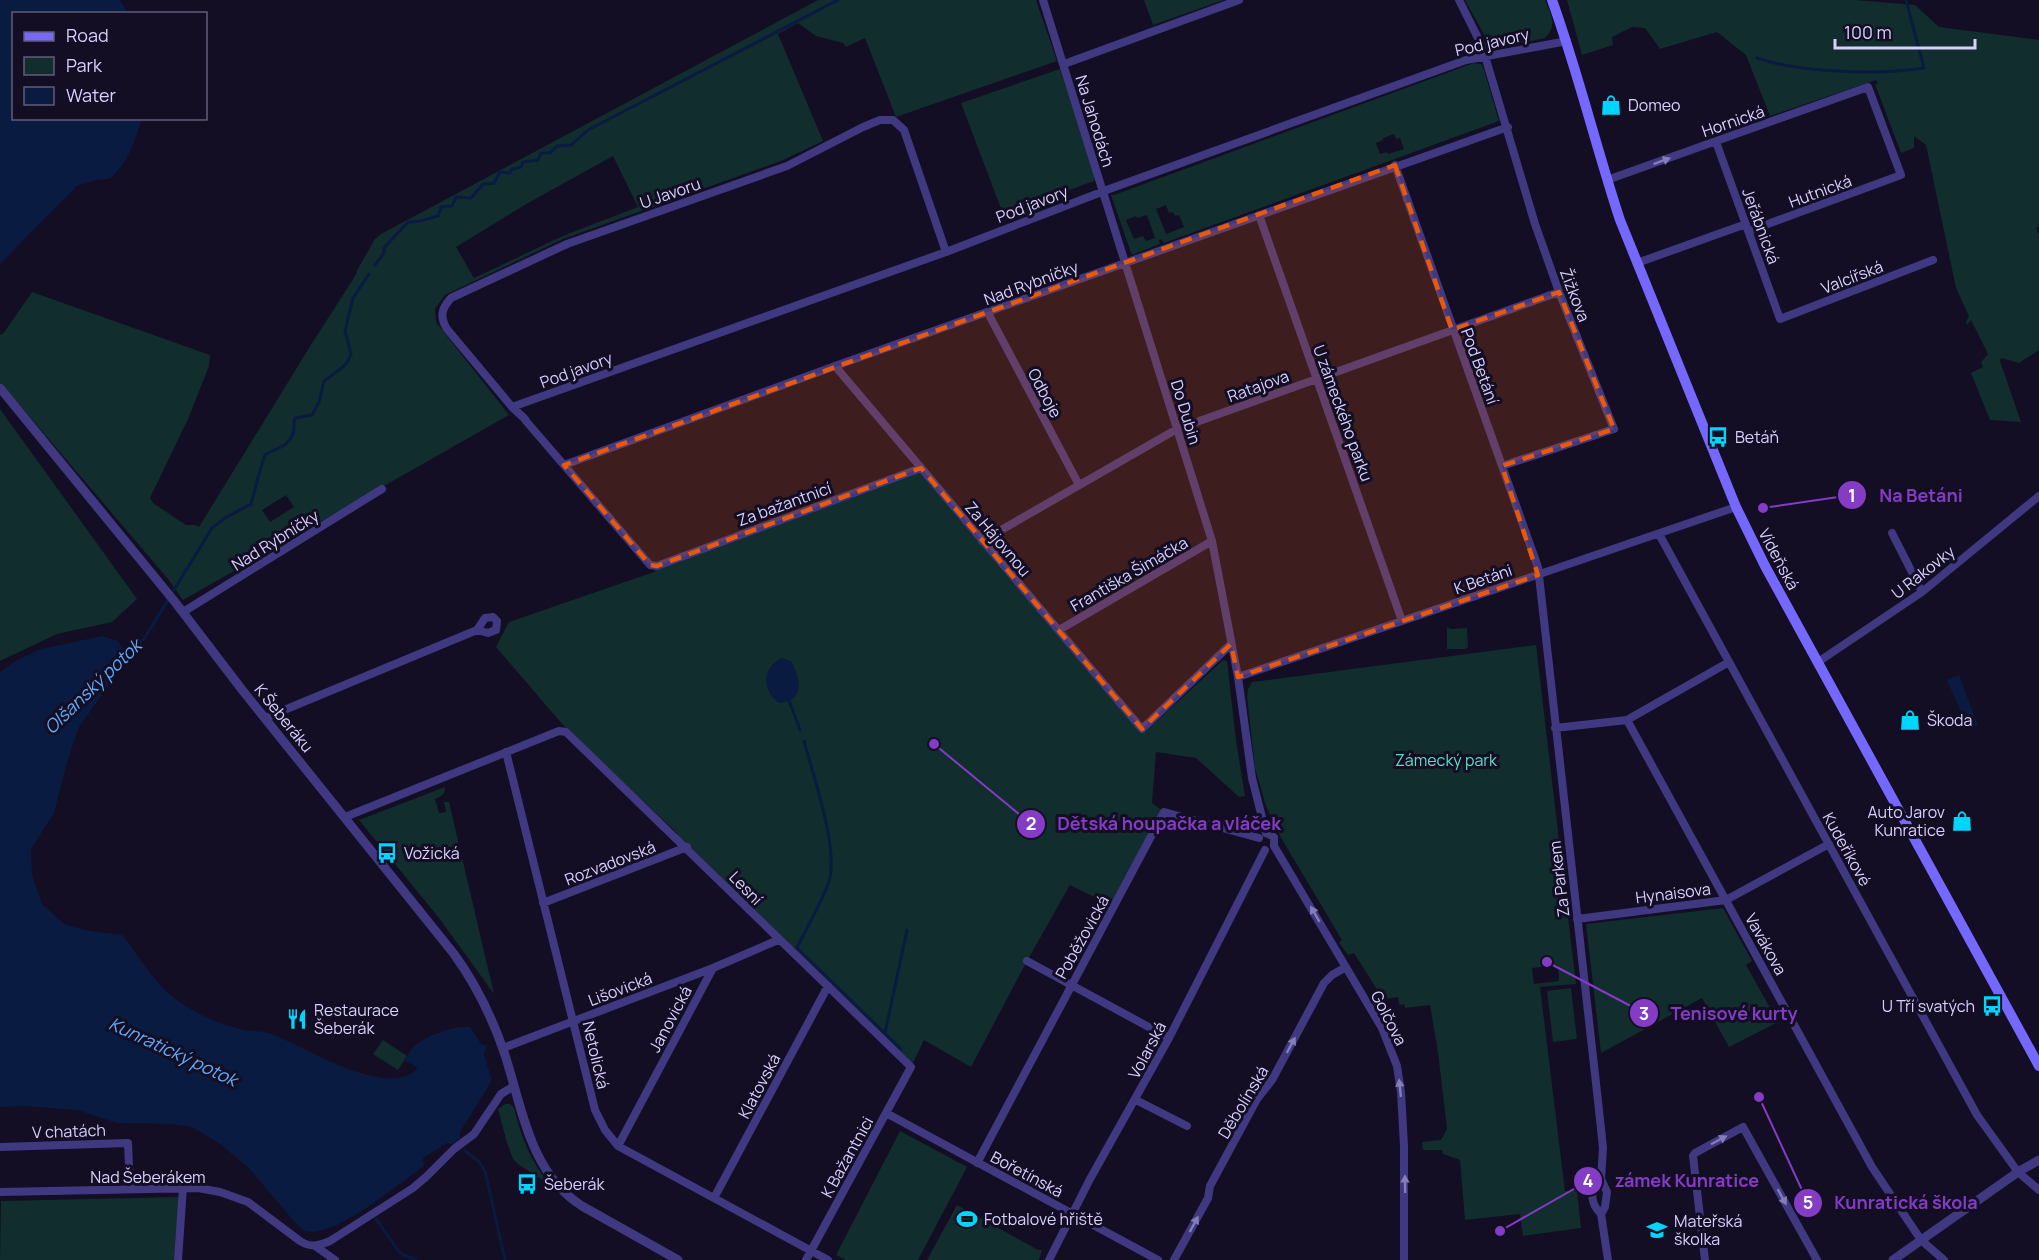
<svg xmlns="http://www.w3.org/2000/svg" width="2039" height="1260" font-family="Manrope,sans-serif">
  <style>
    .green { fill: #112d2d; fill-rule: evenodd }
    .water { fill: #0a1b41 }
    .lines { fill: none; stroke-linecap: round; stroke-linejoin: round }
    .stream { stroke: #0a1b41; stroke-width: 3 }
    .minor { stroke: #403982; stroke-width: 8 }
    .tertiary { stroke: #403982; stroke-width: 9 }
    .secondary { stroke: #7468fe; stroke-width: 10 }
    .oneway { fill: #847dba }
    .marked { fill: #e8590c; fill-opacity: 0.2; stroke: #e8590c; stroke-width: 4.5; stroke-dasharray: 12 8; stroke-linejoin: round }
    .labels { text-anchor: middle; stroke-width: 6; stroke-linejoin: round; paint-order: stroke }
    .street-label { font-size: 16px; fill: #d8d1ff; stroke: #130e23 }
    .poi-label { font-size: 16px; fill: #d8d1ff; stroke: #130e23; text-anchor: start }
    .park-label { font-size: 16px; fill: #5ddfc5; stroke: #130e23 }
    .water-label { font-size: 18px; font-style: italic; fill: #5fadfe; stroke: #130e23 }
    .leader { fill: none; stroke: #843cc5; stroke-width: 2 }
    .callout-dot { fill: #843cc5; stroke: #130e23; stroke-width: 2 }
    .mark-label { font-size: 18px; text-anchor: middle; font-weight: bold; fill: #fff }
    .callout-label { font-size: 18px; text-anchor: middle; font-weight: bold; fill: #843cc5; stroke: #130e23; stroke-width: 6; stroke-linejoin: round; paint-order: stroke }
  </style>
  <rect width="100%" height="100%" fill="#130e23"/>
  <path class="green" d="M818 0H1036L1057 61 896 117 865 38 846 47 843 43 816 36 798 23 778 34 823 141 781 161 563 239 445 295 435 309 436 322 509 415 183 600 168 579 0 382V335L3 334 32 292 210 355 209 366 188 419 150 498 153 503 186 525H195L199 527 309 348 357 273 356 272 375 239 381 234ZM613 156 638 207 565 235 474 278 456 247 528 203ZM286 495 294 507 270 522 262 510Z
    M1144 0H1224L1153 25Z
    M1465 0H1545C1551 15 1558 25 1545 38L1497 48 1488 42Z
    M1567 0H1856L1915 5 1939 27 2039 40V227L2036 228 2039 235V350L2019 363 2001 358 2000 361 2021 422 1990 420 1971 373 1983 367 1981 362 1988 354 1971 320 1967 325 1966 322 1969 316 1956 288 1926 145 1914 136V148L1901 153 1875 84H1878L1876 80 1770 116 1746 55 1717 32 1660 49 1645 28 1632 27 1612 37 1613 45 1582 55Z
    M1474 63 1481 64 1484 70 1499 121 1164 243 1161 239 1159 240 1160 244 1132 255 1131 253 1111 195H1114ZM1394 134 1396 139 1400 138 1404 149 1388 154 1387 152 1380 154 1376 143 1383 140V138ZM1166 205 1169 213 1173 212 1175 216 1179 215 1184 227 1166 234 1156 209ZM1147 215 1155 238 1146 241 1143 236 1134 239 1126 220 1136 216 1137 218Z
    M1060 69 1095 177 1094 181 1003 214 961 103Z
    M0 409 137 599 112 622 57 634 0 661Z
    M921 468 1145 732 1223 660 1227 661 1236 740 1245 796 1239 797 1196 758 1156 752 1152 803 1164 812 1114 907 1070 885 1027 961 971 1067 924 1040 911 1067 695 852 687 847 675 831 569 732 496 647 509 622 654 572 657 566Z
    M1447 627 1451 629 1467 628 1468 647 1465 649H1447Z
    M1536 645 1576 984 1540 987 1565 1191 1577 1190 1581 1228 1523 1236 1520 1214 1465 1220 1460 1160 1443 1154 1442 1150H1423L1422 1142 1441 1140 1447 1129 1438 1052 1430 1005 1405 1008 1404 1004 1399 1005 1398 997 1383 999 1354 953 1348 955 1339 943 1342 940 1280 836 1266 806 1255 768 1247 697 1248 689 1252 682ZM1558 965 1559 981 1534 984 1532 968Z
    M445 787C445 795 441 796 435 799L439 813 446 812 444 802H449L494 994 439 918 359 820Z
    M1723 908 1752 961 1746 965 1778 1022 1729 1047 1702 998 1601 1053 1586 924Z
    M1571 988 1577 1039 1553 1042 1547 991Z
    M383 1040 407 1056 398 1070 373 1054Z
    M505 1104H510L514 1108C521 1137 531 1162 550 1185L519 1165 513 1159 507 1143 498 1109Z
    M900 1131 967 1167 918 1260H846L836 1255Z
    M179 1197 174 1260H0L1 1201Z
    M957 1205 1038 1250H1042L1039 1260H927Z"/>
  <path class="water" d="M0 0H120L127 13 14 14V118L142 119C133 144 130 160 110 179L96 180 77 186 0 264Z
    M102 636 118 641 126 653 119 671 79 727 67 762 54 813 31 849 32 875 42 904 64 924 90 931 122 935C137 953 155 984 174 998 194 1013 216 1023 240 1029 250 1032 262 1030 272 1034 305 1047 384 1098 416 1070L417 1067 405 1061C407 1057 410 1051 412 1048 423 1037 455 1025 470 1027L481 1044 487 1046 484 1054 491 1078V1082L460 1132V1138L453 1144 447 1143 423 1158 424 1166C400 1183 334 1239 305 1231 302 1230 300 1227 298 1226L249 1168 220 1144 192 1127 172 1124 117 1123 78 1110 24 1106 0 1107V672L17 660 41 649Z
    M782 658 791 661C800 678 806 700 779 703 761 690 762 667 782 658Z
    M1959 675 1978 726 1969 730 1947 680Z"/>
  <g class="lines">
    <path class="stream" d="M1757 58C1801 73 1878 75 1924 68L1906 0
      M375 265 384 253V248L408 222C422 222 426 219 438 216L441 207 452 206 456 197 471 198 483 184 494 183 500 172 510 173 512 169 521 167 523 162 538 160 541 153H550L557 146 571 145 588 130 838 0
      M123 655 144 639 212 528 225 518 251 504C256 487 259 471 265 455 277 447 286 449 293 434 295 428 293 424 295 418L312 415 319 402 324 381 342 368 348 361 351 354 345 331 353 298 369 274
      M789 700 800 730
      M797 948 901 1049
      M795 952C805 930 822 903 829 881 839 849 813 775 804 741
      M885 1033 907 930
      M465 1151 479 1162 485 1171 505 1260
      M376 1219 400 1253 416 1260"/>
    <path class="minor" d="M1043 0 1212 541 1238 677 1252 778 1266 833
      M1459 0 1482 46 1535 224 1559 292 1614 429 1502 466
      M1064 64 1239 0
      M1716 142 1780 319 1933 260
      M1395 165 1538 567 1599 1110 1603 1148 1601 1179 1607 1192 1605 1207 1601 1214 1608 1260
      M1607 180 1868 87 1901 175 1749 231
      M1259 215 1402 621
      M1637 263 1746 224
      M988 313 1079 485
      M835 366 1142 729 1231 644
      M512 407 946 252 1112 188 1466 60 1567 41
      M525 419 512 407 447 329C439 316 442 308 451 298L567 244 787 166 863 127 880 120H893L904 130 946 252
      M526 421 650 565 657 566 921 468
      M564 465 835 366 1508 127
      M1892 533 1922 592
      M1659 534 1977 1115 2018 1172 2039 1190
      M982 541 1177 429 1559 292
      M183 612 382 489
      M1059 630 1212 541
      M1818 662 1922 592 2039 496
      M1238 677 1736 507
      M265 718 477 630 485 618 493 617 497 621 496 630 488 633 477 630
      M1627 720 1872 1167 1921 1240 1944 1260
      M1555 728 1627 720 1729 662
      M506 752 595 1110 605 1130 618 1146 828 1260
      M345 817 559 731 566 732 911 1067 806 1260
      M1266 833 1274 837V846
      M1274 846 1382 1028 1397 1066 1401 1092 1404 1146V1260
      M543 903 687 847
      M1577 919 1726 900 1829 844
      M1027 961 1169 1038
      M503 1048 713 968 778 940
      M1136 1100 1187 1126
      M886 1113 1158 1260
      M618 1146 713 968
      M0 1147 128 1143 130 1189
      M977 1163 1164 812 1259 838
      M0 1192 198 1188 220 1192 248 1202 300 1241C311 1248 318 1246 330 1241L413 1188 427 1176 454 1149 474 1134 501 1094 514 1086
      M714 1198 828 986
      M1601 1214C1590 1203 1589 1190 1601 1179
      M315 1246 335 1260
      M178 1260 183 1187
      M1049 1260 1090 1179 1169 1038 1265 850
      M1174 1260 1208 1198 1210 1186 1257 1099 1272 1080 1324 983 1332 975 1346 967
      M1705 1260 1693 1156 1695 1153 1743 1127 1817 1260"/>
    <path class="tertiary" d="M0 388 175 602 243 691 454 954C475 983 491 1015 503 1049 522 1104 528 1172 582 1206L678 1260
      M1893 1260 2018 1172 2039 1160"/>
    <path class="secondary" d="M1552 0C1578 72 1596 147 1620 220L1736 507 1765 566 2039 1066"/>
  </g>
  <defs><path id="oneway-solid" d="M-6-.8H1V-3.2L6.5 0L1 3.2V.8H-6Z" transform="scale(1.5)"/></defs>
  <g class="oneway">
    <use href="#oneway-solid" transform="translate(1662 161) rotate(-20)"/>
    <use href="#oneway-solid" transform="translate(1315 914) rotate(-120)"/>
    <use href="#oneway-solid" transform="translate(1291 1045) rotate(-62)"/>
    <use href="#oneway-solid" transform="translate(1400 1088) rotate(-96)"/>
    <use href="#oneway-solid" transform="translate(1719 1140) rotate(-28)"/>
    <use href="#oneway-solid" transform="translate(1405 1184) rotate(-91)"/>
    <use href="#oneway-solid" transform="translate(1782 1197) rotate(61)"/>
    <use href="#oneway-solid" transform="translate(1194 1224) rotate(-62)"/>
  </g>
  <path class="marked" d="M1395 165 1452 330 1559 292 1614 429 1502 466 1538 575 1238 677 1231 644 1142 729 921 468 657 566 650 565 564 465Z"/>
  <defs>
    <g id="shop-bare" transform="scale(1.62)"><path d="M-5-2.5h2.3a2.7 3.5 0 0 1 5.4 0H5L5.5 6h-11ZM-1.5-2.5h3a1.5 2.3 0 0 0-3 0Z" fill="#01d5fb" stroke="#130e23" stroke-width="2.5" paint-order="stroke"/></g>
    <g id="bus-bare" transform="scale(1.62)"><path d="M-5-6H5V4H4V6H2V4H-2V6H-4V4H-5ZM-3.5-4V0h7V-4ZM-3.5 1.2v1.5H-2V1.2ZM2 1.2v1.5H3.5V1.2Z" fill="#01d5fb" stroke="#130e23" stroke-width="2.5" paint-order="stroke"/></g>
    <g id="restaurant-bare" transform="scale(1.62)"><path d="M-5-6h1v4h1v-4h1v4h1v-4h1v5L-1.5 .5V6h-2V.5L-5-1ZM5-6V6H3V1.5H1.5Q1.5-4 5-6Z" fill="#01d5fb" stroke="#130e23" stroke-width="2.5" paint-order="stroke"/></g>
    <g id="stadium-bare" transform="scale(1.62)"><path d="M0-5a6.5 5 0 1 0 0 10a6.5 5 0 1 0 0-10ZM-3.5-1.8h7v3.6h-7Z" fill="#01d5fb" stroke="#130e23" stroke-width="2.5" paint-order="stroke"/></g>
    <g id="school-bare" transform="scale(1.62)"><path d="M0-5L7-2L0 1L-7-2ZM-4 1L0 2.5L4 1V4Q0 6-4 4Z" fill="#01d5fb" stroke="#130e23" stroke-width="2.5" paint-order="stroke"/></g>
  </defs>
  <g fill-rule="evenodd">
    <use href="#shop-bare" x="1611" y="105"/>
    <use href="#bus-bare" x="1718" y="437"/>
    <use href="#shop-bare" x="1910" y="720"/>
    <use href="#shop-bare" x="1962" y="821"/>
    <use href="#bus-bare" x="387" y="853"/>
    <use href="#bus-bare" x="1992" y="1006"/>
    <use href="#restaurant-bare" x="297" y="1019"/>
    <use href="#bus-bare" x="527" y="1184"/>
    <use href="#stadium-bare" x="967" y="1219"/>
    <use href="#school-bare" x="1657" y="1230"/>
  </g>
  <g class="labels">
    <g class="street-label">
      <text transform="translate(1492 42) rotate(-13)" y="6">Pod javory</text>
      <text transform="translate(1095 121) rotate(73)" y="6">Na Jahodách</text>
      <text transform="translate(1733 121) rotate(-19)" y="6">Hornická</text>
      <text transform="translate(1820 191) rotate(-20)" y="6">Hutnická</text>
      <text transform="translate(670 193) rotate(-19)" y="6">U Javoru</text>
      <text transform="translate(1032 204) rotate(-21)" y="6">Pod javory</text>
      <text transform="translate(1761 226) rotate(70)" y="6">Jeřábnická</text>
      <text transform="translate(1852 277) rotate(-21)" y="6">Valcířská</text>
      <text transform="translate(1031 283) rotate(-20)" y="6">Nad Rybníčky</text>
      <text transform="translate(1575 295) rotate(69)" y="6">Žižkova</text>
      <text transform="translate(1480 366) rotate(70)" y="6">Pod Betání</text>
      <text transform="translate(576 370) rotate(-20)" y="6">Pod javory</text>
      <text transform="translate(1258 386) rotate(-20)" y="6">Ratajova</text>
      <text transform="translate(1045 393) rotate(62)" y="6">Odboje</text>
      <text transform="translate(1186 412) rotate(73)" y="6">Do Dubin</text>
      <text transform="translate(1343 413) rotate(70)" y="6">U zámeckého parku</text>
      <text transform="translate(784 504) rotate(-20)" y="6">Za bažantnicí</text>
      <text transform="translate(998 539) rotate(50)" y="6">Za Hájovnou</text>
      <text transform="translate(275 540) rotate(-32)" y="6">Nad Rybníčky</text>
      <text transform="translate(1779 559) rotate(62)" y="6">Vídeňská</text>
      <text transform="translate(1923 572) rotate(-38)" y="6">U Rakovky</text>
      <text transform="translate(1129 574) rotate(-30)" y="6">Františka Šimáčka</text>
      <text transform="translate(1483 579) rotate(-19)" y="6">K Betáni</text>
      <text transform="translate(284 718) rotate(51)" y="6">K Šeberáku</text>
      <text transform="translate(1847 849) rotate(61)" y="6">Kudeříkové</text>
      <text transform="translate(610 863) rotate(-21)" y="6">Rozvadovská</text>
      <text transform="translate(1559 879) rotate(-97)" y="6">Za Parkem</text>
      <text transform="translate(746 888) rotate(46)" y="6">Lesní</text>
      <text transform="translate(1673 893) rotate(-7)" y="6">Hynaisova</text>
      <text transform="translate(1082 937) rotate(-61)" y="6">Poběžovická</text>
      <text transform="translate(1766 944) rotate(61)" y="6">Vavákova</text>
      <text transform="translate(620 989) rotate(-21)" y="6">Lišovická</text>
      <text transform="translate(1389 1018) rotate(63)" y="6">Golčova</text>
      <text transform="translate(670 1019) rotate(-62)" y="6">Janovická</text>
      <text transform="translate(1147 1050) rotate(-62)" y="6">Volarská</text>
      <text transform="translate(596 1055) rotate(77)" y="6">Netolická</text>
      <text transform="translate(759 1086) rotate(-62)" y="6">Klatovská</text>
      <text transform="translate(1243 1102) rotate(-59)" y="6">Děbolínská</text>
      <text transform="translate(69 1131) rotate(-2)" y="6">V chatách</text>
      <text transform="translate(847 1157) rotate(-61)" y="6">K Bažantnici</text>
      <text transform="translate(1027 1174) rotate(28)" y="6">Bořetínská</text>
      <text x="148" y="1183">Nad Šeberákem</text>
    </g>
    <g class="poi-label">
      <text x="1628" y="111">Domeo</text>
      <text x="1735" y="443">Betáň</text>
      <text x="1927" y="726">Škoda</text>
      <text x="1945" y="818" text-anchor="end">Auto Jarov<tspan x="1945" dy="18">Kunratice</tspan></text>
      <text x="404" y="859">Vožická</text>
      <text x="1975" y="1012" text-anchor="end">U Tří svatých</text>
      <text x="314" y="1016">Restaurace<tspan x="314" dy="18">Šeberák</tspan></text>
      <text x="544" y="1190">Šeberák</text>
      <text x="984" y="1225">Fotbalové hřiště</text>
      <text x="1674" y="1227">Mateřská<tspan x="1674" dy="18">školka</tspan></text>
    </g>
    <g class="park-label">
      <text x="1446" y="766">Zámecký park</text>
    </g>
    <g class="water-label">
      <text transform="translate(93 687) rotate(-44)" y="6">Olšanský potok</text>
      <text transform="translate(173 1052) rotate(25)" y="6">Kunratický potok</text>
    </g>
  </g>
  <path class="leader" d="M1763 508L1852 495M934 744L1031 824M1547 962L1644 1013M1500 1231L1588 1181M1759 1097L1808 1203"/>
  <g class="callout-dot">
    <circle cx="1763" cy="508" r="6"/>
    <circle cx="934" cy="744" r="6"/>
    <circle cx="1547" cy="962" r="6"/>
    <circle cx="1500" cy="1231" r="6"/>
    <circle cx="1759" cy="1097" r="6"/>
    <circle cx="1852" cy="495" r="15"/>
    <circle cx="1031" cy="824" r="15"/>
    <circle cx="1644" cy="1013" r="15"/>
    <circle cx="1588" cy="1181" r="15"/>
    <circle cx="1808" cy="1203" r="15"/>
  </g>
  <g class="mark-label">
    <text x="1852" y="502">1</text>
    <text x="1031" y="830">2</text>
    <text x="1644" y="1020">3</text>
    <text x="1588" y="1187">4</text>
    <text x="1808" y="1209">5</text>
  </g>
  <g class="callout-label">
    <text x="1921" y="502">Na Betáni</text>
    <text x="1169" y="830">Dětská houpačka a vláček</text>
    <text x="1734" y="1020">Tenisové kurty</text>
    <text x="1687" y="1187">zámek Kunratice</text>
    <text x="1906" y="1209">Kunratická škola</text>
  </g>
  <rect x="12" y="12" width="195" height="108" fill="#130e23" stroke="#625c7b" stroke-width="1.5"/>
  <rect x="24" y="32" width="30" height="9" fill="#7468fe" stroke="#625c7b" stroke-width="1.5"/>
  <text x="66" y="42" font-size="18" fill="#d8d1ff">Road</text>
  <rect x="24" y="57" width="30" height="18" fill="#112d2d" stroke="#625c7b" stroke-width="1.5"/>
  <text x="66" y="72" font-size="18" fill="#d8d1ff">Park</text>
  <rect x="24" y="87" width="30" height="18" fill="#0a1b41" stroke="#625c7b" stroke-width="1.5"/>
  <text x="66" y="102" font-size="18" fill="#d8d1ff">Water</text>
  <path d="M1835 39v9h140v-9" fill="none" stroke="#d8d1ff" stroke-width="3"/>
  <text x="1844" y="39" font-size="18" fill="#d8d1ff" stroke="#130e23" stroke-width="4.5" paint-order="stroke">100 m</text>
</svg>
